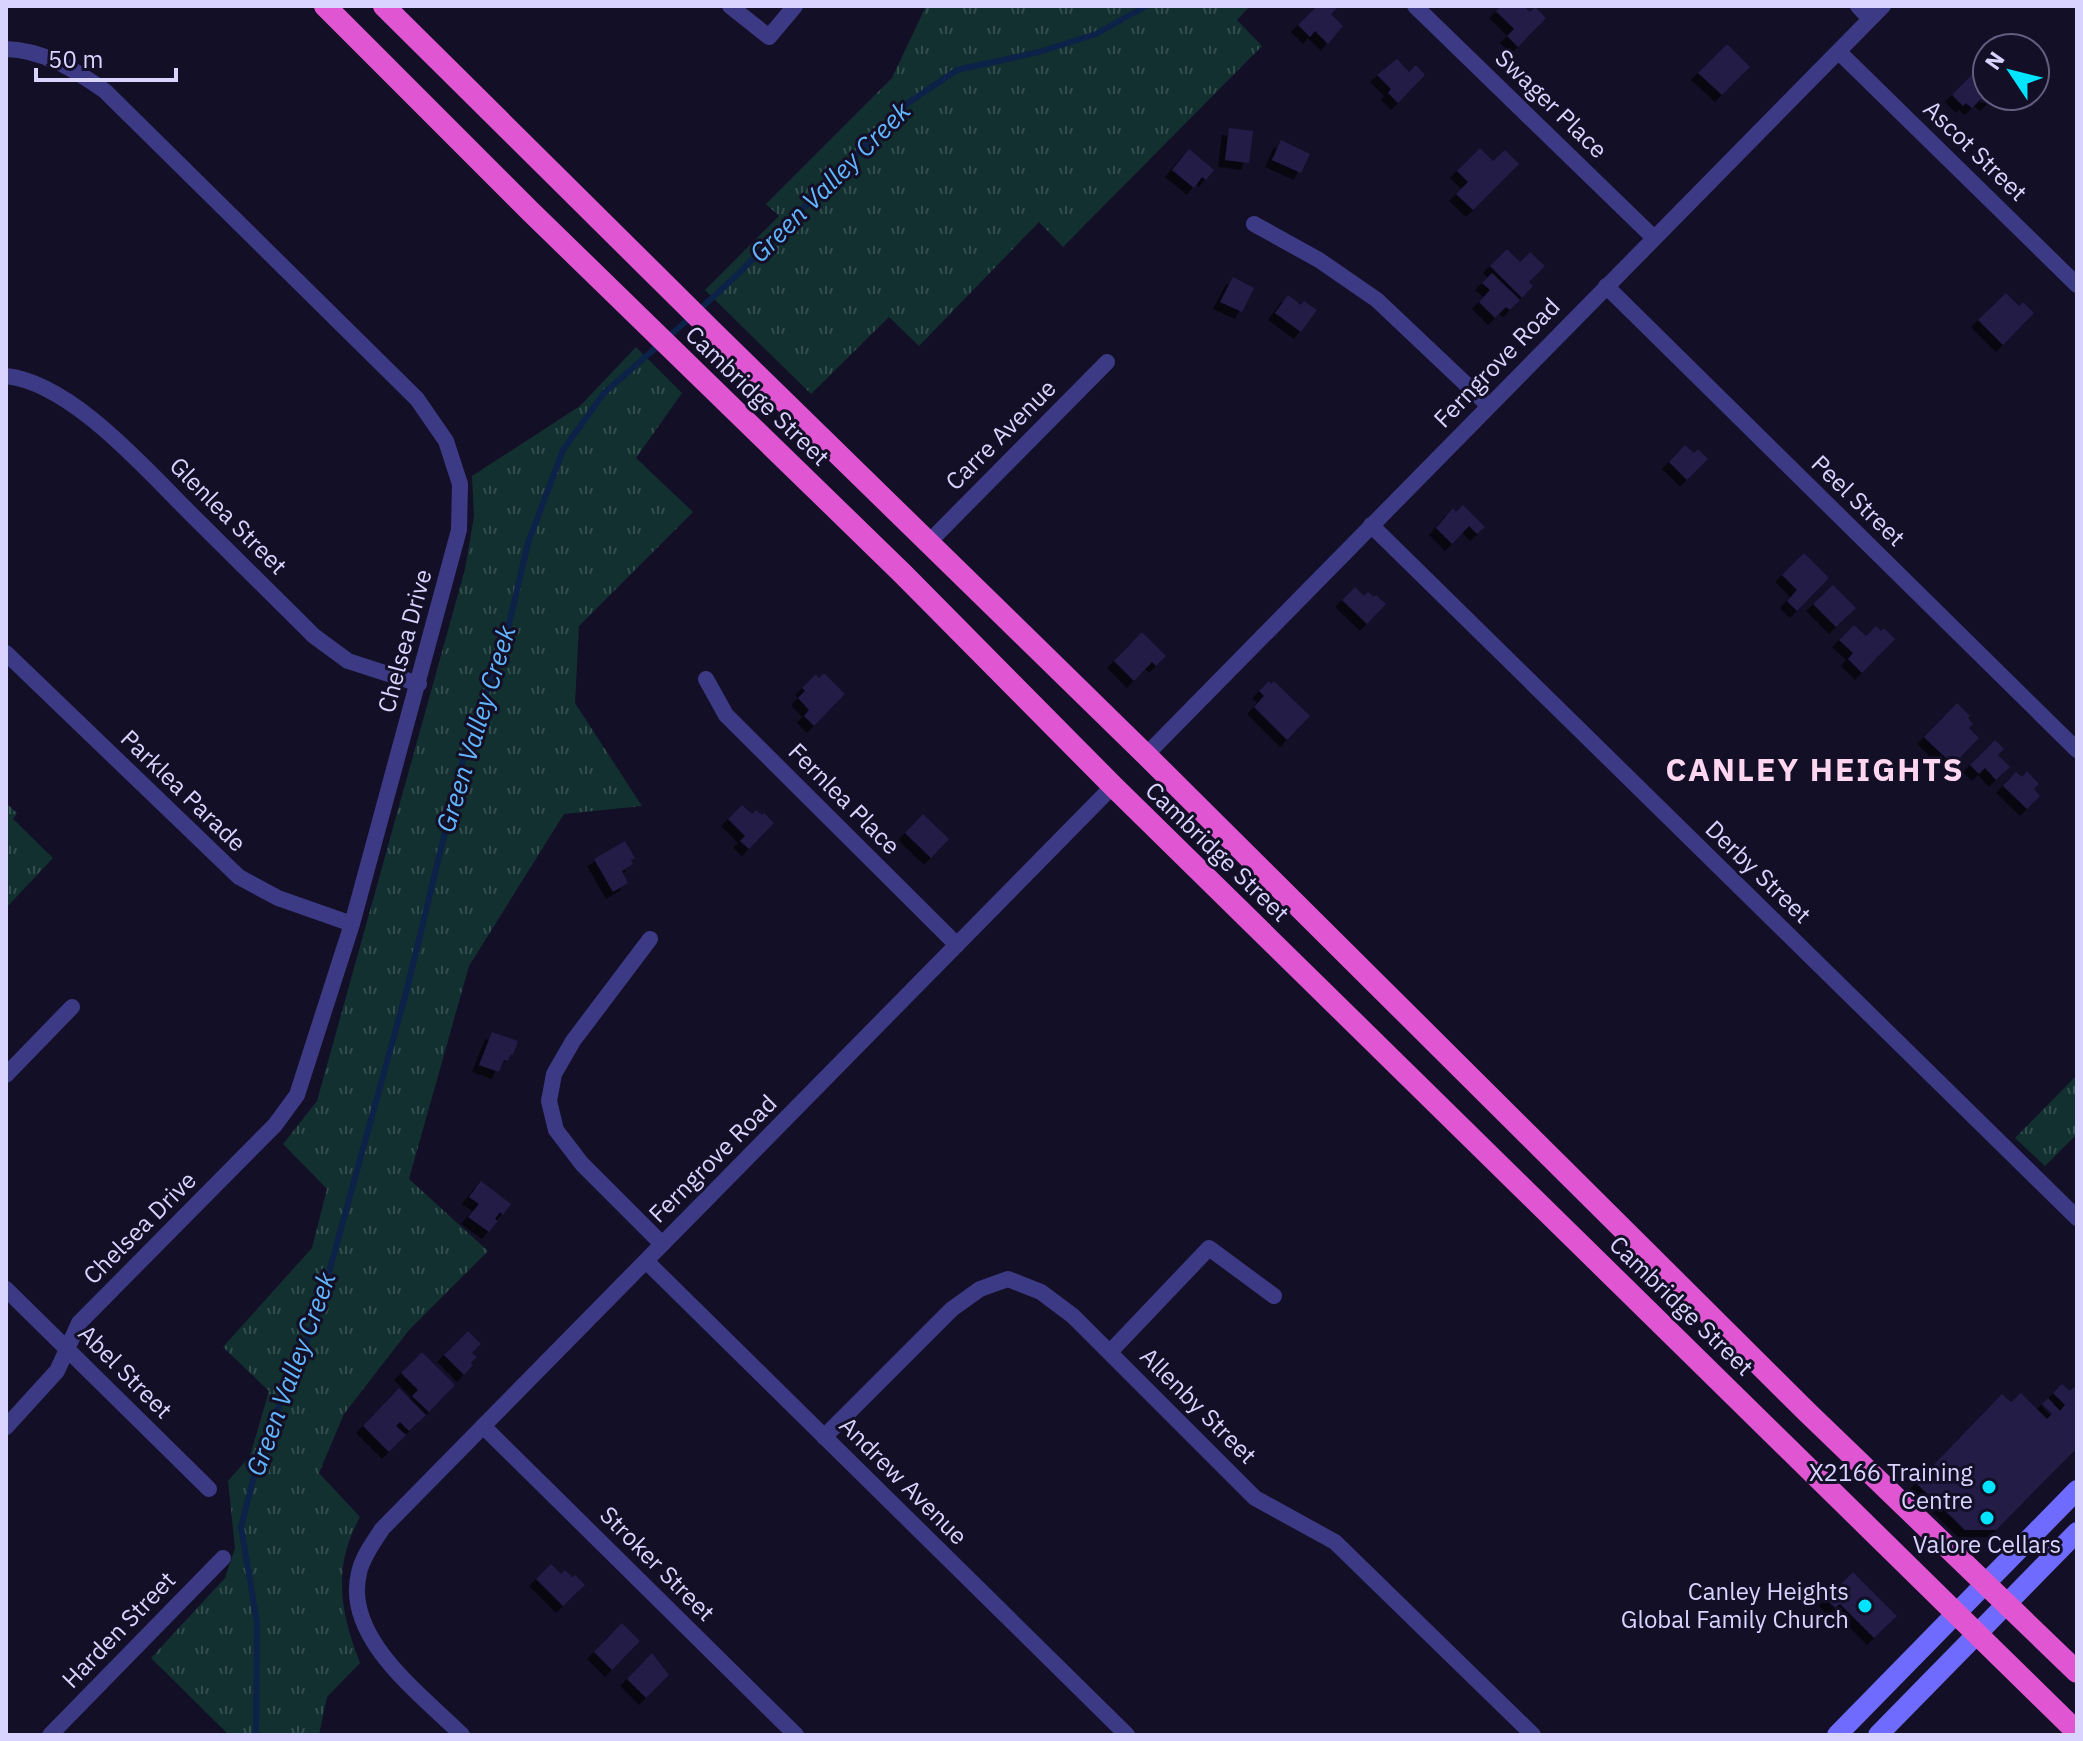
<svg xmlns="http://www.w3.org/2000/svg" width="2083" height="1741" font-family="'IBM Plex Sans',sans-serif">
  <style>
    .park { fill: url(#park-tufts) }
    .lines { fill: none; stroke-linecap: round; stroke-linejoin: round }
    .stream { stroke: #0c2248; stroke-width: 6 }
    .building { fill: #241b47; filter: url(#shadow) }
    .minor { stroke: #3d3a85; stroke-width: 16 }
    .secondary { stroke: #6f6bff; stroke-width: 20 }
    .trunk { stroke: #e055d1; stroke-width: 22 }
    .poi-dot { fill: #00e5ff; stroke: #130f26; stroke-width: 3 }
    .labels { text-anchor: middle; stroke-width: 6; stroke-linejoin: round; paint-order: stroke }
    .street-label { font-size: 24px; fill: #d9d4ff; stroke: #130f26 }
    .poi-label { font-size: 24px; fill: #d9d4ff; stroke: #130f26; text-anchor: end }
    .water-label { font-size: 26px; font-style: italic; fill: #62b6ff; stroke: #130f26 }
    .district-label { font-size: 32px; font-weight: bold; letter-spacing: 2px; fill: #ffd6f0; stroke: #130f26 }
  </style>
  <defs>
    <pattern id="park-tufts" width="24" height="20" patternUnits="userSpaceOnUse" patternTransform="scale(2)"><rect width="24" height="20" fill="#12302f"/><path d="M3 7l-1-3M5 7V3M7 7l1-3M15 17l-1-3M17 17v-4M19 17l1-3" fill="none" stroke="#344d4e"/></pattern>
    <filter id="shadow"><feDropShadow dx="-7" dy="7" stdDeviation="0" flood-color="#0009"/></filter>
  </defs>
  <rect width="100%" height="100%" fill="#130f26"/>
  <path class="park" d="M926 6H1250L1237 20 1262 46 1063 247 1039 222 919 346 889 317 811 394 705 290 779 216 766 204 892 78Z
    M636 347 682 393 636 458 693 512 579 626 575 703 642 806 564 814 469 966 409 1179 488 1251 409 1330 344 1414 319 1473 360 1517C332 1569 340 1610 360 1663L327 1697 319 1735H229L151 1658 225 1578 235 1548 228 1481 250 1456 269 1391 223 1347 312 1248 327 1189 283 1144 317 1101 465 569 474 516 472 476 580 406Z
    M6 803 17 813 13 819 53 858 6 908Z
    M2077 1075V1134L2045 1166 2015 1138Z"/>
  <g class="lines">
    <path class="stream" d="M699 310 737 275 908 103 957 70 1039 52 1096 34 1146 6
      M256 1735 257 1622 241 1527 261 1449 317 1316 407 989 461 766 507 633 528 543 563 450 604 393 691 317"/>
  </g>
  <path class="building" d="M1317 6H1339L1331 14 1343 26 1328 44 1315 31 1310 37 1298 25Z
    M1501 6H1524L1530 12 1535 7 1546 18 1518 47 1507 36 1514 29 1496 11Z
    M1727 44 1750 67 1722 95 1698 73Z
    M1397 59 1409 72 1416 65 1425 75 1398 103 1388 93 1391 89 1377 75Z
    M1979 67 1987 75V96H1995L1987 104 1981 99 1972 108 1966 103 1963 106 1952 95Z
    M1229 128 1253 131 1249 163 1225 160Z
    M1281 140 1310 154 1301 173 1272 160Z
    M1480 148 1493 161 1505 150 1519 164 1473 210 1456 194 1468 182 1457 171Z
    M1189 149 1214 170 1206 180 1202 177 1194 188 1172 170Z
    M1507 249 1520 262 1530 252 1545 266 1529 282 1533 286 1522 298 1490 266Z
    M1492 273 1520 300 1510 310 1506 307 1495 318 1479 302 1490 290 1482 283Z
    M1233 277 1254 288 1242 312 1220 302Z
    M2006 293 2019 306 2023 302 2034 313 2003 345 1978 320Z
    M1288 295 1301 305 1304 301 1317 310 1301 332 1275 313Z
    M1685 445 1694 453 1698 449 1708 459 1687 480 1669 462Z
    M1463 505 1485 527 1477 534 1469 526 1452 544 1436 528 1453 508 1456 512Z
    M1804 553 1829 578 1797 611 1787 601 1797 590 1782 575Z
    M1833 585 1856 608 1836 627 1813 604Z
    M1355 587 1364 596 1368 592 1374 597 1376 595 1386 604 1367 624 1342 600Z
    M1854 625 1866 636 1876 626 1881 631 1884 628 1895 639 1862 673 1848 659 1853 653 1839 640Z
    M1142 632 1166 656 1156 666 1152 662 1134 681 1114 661Z
    M824 673 845 694 814 726 804 716 809 710 798 698 805 691 802 688 816 674 819 678Z
    M1269 681 1271 684 1274 681 1310 716 1287 740 1254 707 1264 696 1259 691Z
    M1957 703 1970 716 1968 718 1973 724 1969 728 1979 738 1953 765 1924 737Z
    M1995 740 2004 749 1998 755 2010 767 1996 780 1985 768 1979 774 1970 765Z
    M2027 771 2039 784 2034 789 2040 796 2027 809 2003 786 2016 772 2022 777Z
    M742 805 752 814 756 810 762 815 764 813 774 823 749 849 740 841 745 836 728 819Z
    M923 814 949 839 931 858 905 833Z
    M625 841 635 858 631 860 633 864 622 871 628 883 613 892 594 859Z
    M492 1032 518 1041 513 1055 511 1054 508 1061 504 1060 499 1072 479 1065Z
    M481 1181 511 1204 503 1215 500 1212 495 1219 498 1221 489 1232 468 1217 479 1204 469 1197Z
    M468 1331 481 1344 472 1353 477 1357 471 1363 473 1365 464 1375 444 1355Z
    M422 1352 455 1385 429 1412 412 1396 418 1390 401 1373Z
    M2062 1384 2070 1391 2077 1384V1448L1996 1530H1965L1916 1483 2002 1394 2011 1402 2021 1393 2047 1419 2052 1414 2042 1404 2048 1398 2060 1411 2065 1405 2053 1393Z
    M399 1388 426 1415 409 1431 400 1422 396 1426 406 1435 389 1452 363 1426Z
    M551 1564 561 1574 565 1570 572 1577 575 1575 585 1585 563 1606 536 1579Z
    M1853 1572 1897 1616 1874 1638 1840 1604 1835 1608 1826 1599Z
    M622 1623 640 1641 612 1670 594 1652Z
    M652 1653 669 1675 646 1698 627 1679Z"/>
  <g class="lines">
    <path class="minor" d="M730 6 769 37 795 6
      M1415 6 1653 237
      M1858 6 1870 19
      M6 49C44 50 75 70 105 91L417 399 446 441 460 484 459 530 352 924 297 1095 275 1125 79 1323 57 1371 6 1427
      M1839 52 2077 285
      M1254 224 1319 260 1377 300 1489 406
      M1606 286 2077 750
      M6 376C73 383 149 473 196 519 235 558 275 597 314 636L348 661 419 684
      M1371 525 2077 1218
      M930 541 1107 362
      M6 653 239 877 278 898 352 924
      M706 679 726 715 957 945
      M1146 755 1883 6
      M650 939 573 1041 554 1074 549 1101 556 1130 582 1164 662 1244
      M6 1075 72 1007
      M646 1261 1127 1735
      M6 1289 209 1489
      M1110 1352 1209 1248 1274 1296
      M483 1426 796 1735
      M824 1437 952 1309 980 1289 1008 1279 1041 1292 1073 1316 1255 1498 1335 1542 1533 1735
      M50 1735 223 1558
      M462 1735C422 1695 343 1638 359 1573 362 1557 374 1542 382 1529L1113 786"/>
    <path class="secondary" d="M1837 1735 2077 1490
      M1878 1735 2077 1532"/>
    <path class="trunk" d="M325 6 530 211 903 574 1113 786 2077 1732
      M384 6 711 330 1146 755 1807 1412 2077 1672"/>
  </g>
  <g class="poi-dot">
    <circle cx="1989" cy="1487" r="8"/>
    <circle cx="1987" cy="1518" r="8"/>
    <circle cx="1865" cy="1606" r="8"/>
  </g>
  <g class="labels">
    <g class="street-label">
      <text transform="translate(1551 104) rotate(44)" y="8">Swager Place</text>
      <text transform="translate(1975 151) rotate(44)" y="8">Ascot Street</text>
      <text transform="translate(1497 363) rotate(-46)" y="8">Ferngrove Road</text>
      <text transform="translate(757 396) rotate(44)" y="8">Cambridge Street</text>
      <text transform="translate(1001 435) rotate(-45)" y="8">Carre Avenue</text>
      <text transform="translate(1858 501) rotate(44)" y="8">Peel Street</text>
      <text transform="translate(228 516) rotate(45)" y="8">Glenlea Street</text>
      <text transform="translate(405 641) rotate(-75)" y="8">Chelsea Drive</text>
      <text transform="translate(183 791) rotate(44)" y="8">Parklea Parade</text>
      <text transform="translate(844 799) rotate(45)" y="8">Fernlea Place</text>
      <text transform="translate(1217 852) rotate(44)" y="8">Cambridge Street</text>
      <text transform="translate(1758 872) rotate(44)" y="8">Derby Street</text>
      <text transform="translate(713 1159) rotate(-45)" y="8">Ferngrove Road</text>
      <text transform="translate(140 1228) rotate(-45)" y="8">Chelsea Drive</text>
      <text transform="translate(1681 1306) rotate(44)" y="8">Cambridge Street</text>
      <text transform="translate(125 1372) rotate(45)" y="8">Abel Street</text>
      <text transform="translate(1198 1406) rotate(45)" y="8">Allenby Street</text>
      <text transform="translate(903 1481) rotate(45)" y="8">Andrew Avenue</text>
      <text transform="translate(657 1564) rotate(45)" y="8">Stroker Street</text>
      <text transform="translate(119 1630) rotate(-46)" y="8">Harden Street</text>
    </g>
    <g class="poi-label">
      <text x="1973" y="1481">X2166 Training<tspan x="1973" dy="28">Centre</tspan></text>
      <text x="1987" y="1553" text-anchor="middle">Valore Cellars</text>
      <text x="1849" y="1600">Canley Heights<tspan x="1849" dy="28">Global Family Church</tspan></text>
    </g>
    <g class="water-label">
      <text transform="translate(830 182) rotate(-45)" y="9">Green Valley Creek</text>
      <text transform="translate(476 729) rotate(-73)" y="9">Green Valley Creek</text>
      <text transform="translate(291 1374) rotate(-70)" y="9">Green Valley Creek</text>
    </g>
    <g class="district-label">
      <text x="1815" y="781">CANLEY HEIGHTS</text>
    </g>
  </g>
  <rect width="2083" height="1741" fill="none" stroke="#d9d4ff" stroke-width="16"/>
  <g transform="translate(2011 72) rotate(305)"><circle r="38" fill="#130f26" stroke="#625e7d" stroke-width="2"/>
  <path d="M0-6L14 30L0 20L-14 30Z" fill="#00e5ff"/>
  <text y="-12" font-size="22" font-weight="bold" text-anchor="middle" fill="#d9d4ff">N</text>
  </g>
  <path d="M36 68v12h140v-12" fill="none" stroke="#d9d4ff" stroke-width="4"/>
  <text x="48" y="68" font-size="24" fill="#d9d4ff" stroke="#130f26" stroke-width="6" paint-order="stroke">50 m</text>
</svg>
